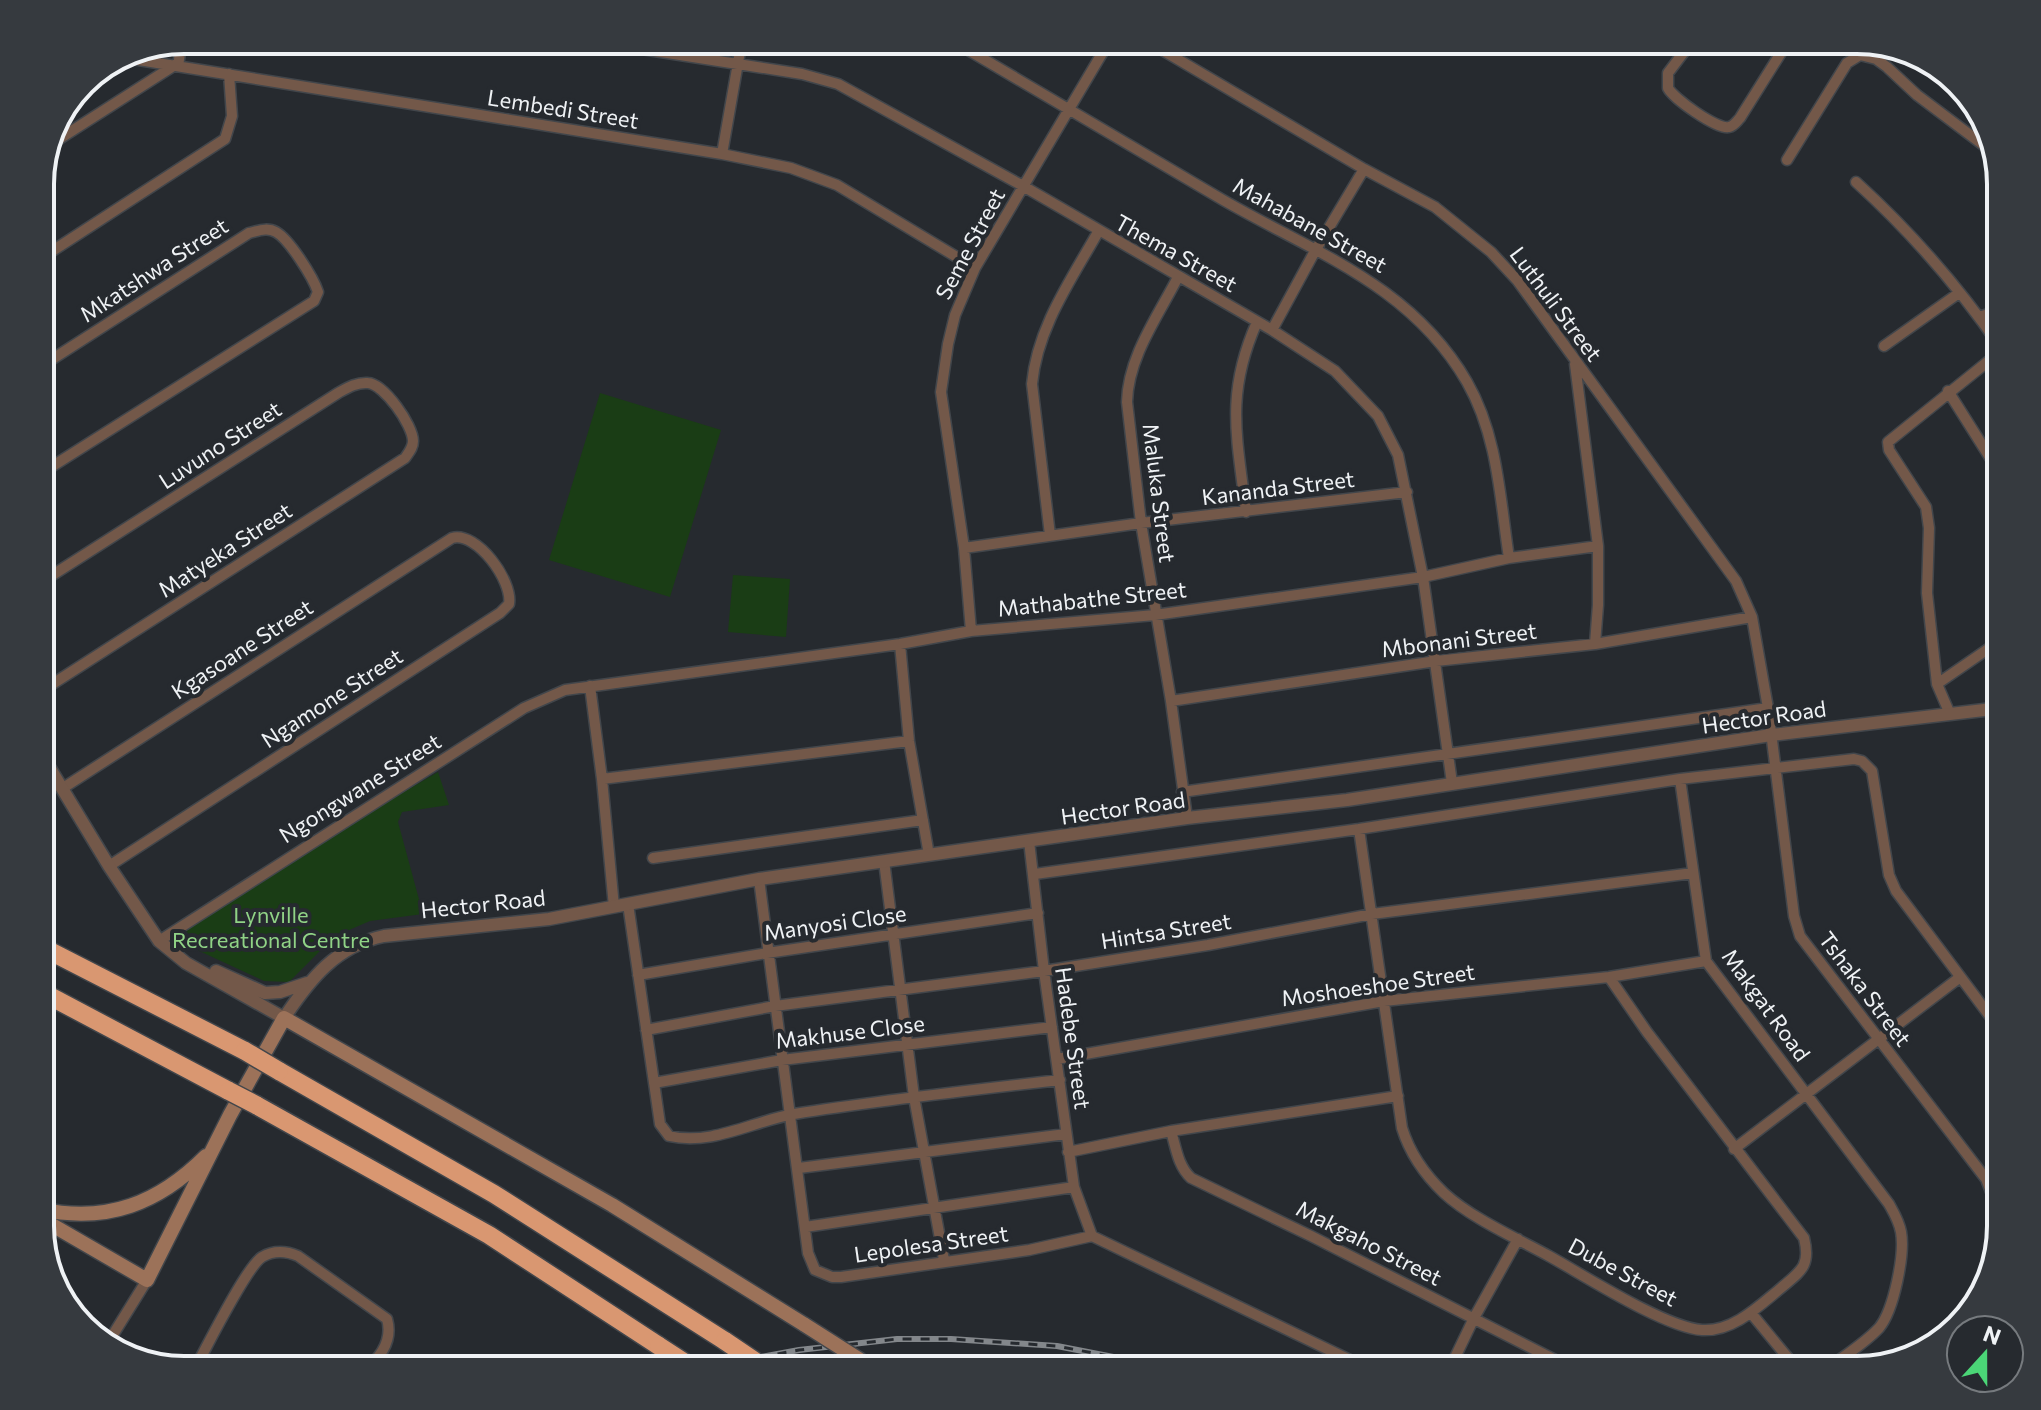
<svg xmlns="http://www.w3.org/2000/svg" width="2041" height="1410" font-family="Commissioner,sans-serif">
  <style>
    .green { fill: #1a3d15 }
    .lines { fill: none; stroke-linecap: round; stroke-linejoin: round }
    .minor-casing { stroke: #42464b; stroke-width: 13 }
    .tertiary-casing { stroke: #42464b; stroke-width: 15 }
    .secondary-casing { stroke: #42464b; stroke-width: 17 }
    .motorway-casing { stroke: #42464b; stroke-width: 21 }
    .minor { stroke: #735849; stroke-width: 10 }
    .tertiary { stroke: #735849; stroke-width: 12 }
    .secondary { stroke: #9c7259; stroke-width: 14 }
    .motorway { stroke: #d99771; stroke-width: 18 }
    .rail-casing { stroke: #83878b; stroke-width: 6 }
    .rail { stroke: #262a2f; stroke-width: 3; stroke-dasharray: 9; stroke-linecap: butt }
    .secondary-bridge-casing { stroke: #42464b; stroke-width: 17; stroke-linecap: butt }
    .motorway-bridge-casing { stroke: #42464b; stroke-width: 21; stroke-linecap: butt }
    .secondary-bridge { stroke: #9c7259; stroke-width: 14 }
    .motorway-bridge { stroke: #d99771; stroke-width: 18 }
    .labels { text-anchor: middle; stroke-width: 8; stroke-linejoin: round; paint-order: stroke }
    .street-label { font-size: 22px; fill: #eff2f5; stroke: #262a2f }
    .park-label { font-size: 22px; fill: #90d386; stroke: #262a2f }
    .rim { fill: none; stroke: #eff2f5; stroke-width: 4 }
  </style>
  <rect width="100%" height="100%" fill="#262a2f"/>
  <path class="green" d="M600 393 721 430 670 597 549 560Z
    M733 575 790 579 786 637 728 632Z
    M438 772 449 805 402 812 398 822 423 914 370 921 335 936 289 982 264 981 195 949 181 948 162 933Z"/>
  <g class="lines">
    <g class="minor-casing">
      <path id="minor" d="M584 40 802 74 838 84 1023 186 1272 330 1335 371 1378 416 1398 455 1423 577 1452 783
        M951 40C1041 93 1132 146 1223 200 1315 253 1411 285 1467 382 1498 436 1500 499 1509 558
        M1145 40 1364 169 1435 207 1491 252 1517 280 1736 581 1752 617 1768 708 1794 916 1800 936 1986 1179 1999 1212 1998 1237
        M1693 40 1668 73V88C1673 98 1717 130 1729 127 1734 126 1737 121 1740 118L1789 40
        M120 57 722 154 791 168 837 185 975 268
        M178 66 182 40
        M56 141 175 65
        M722 154 742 40
        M1787 160 1847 63 1860 55 1876 59 1887 67 1917 95 1994 153
        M1856 182C1911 232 1959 287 2001 348
        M40 259 225 139 232 116 229 74
        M1178 277C1158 316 1128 357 1127 402L1141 523 1171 701 1187 818
        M1979 317 2001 310
        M1272 330 1315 251 1364 169
        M1884 346 1959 293
        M1575 364 1598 546V605L1595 644
        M40 367 249 233C258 231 267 227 276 232 289 239 313 277 318 292L314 301 40 474
        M1948 391 2001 475
        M1246 512C1237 437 1225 394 1257 322
        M1050 535 1032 384C1037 328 1071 280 1098 232
        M964 548 1141 523 1407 492
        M40 583 338 393C347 388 357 382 368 383 384 384 413 425 413 441 413 448 409 452 405 458L40 692
        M971 631 964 548 941 392 948 344 955 315 975 268 1110 40
        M900 644 909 741 929 855
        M1937 684 2001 640
        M590 686 602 779 614 907
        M1171 701 1436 661 1595 644 1752 617
        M1950 714 1937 684 1927 593 1929 528 1926 507 1889 450 1888 442 2001 351
        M602 779 909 741
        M1680 779 1706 961 1889 1204C1894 1213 1899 1221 1901 1232 1905 1254 1894 1310 1879 1328 1864 1344 1843 1357 1825 1370
        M63 788 452 538C477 531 513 581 509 604L500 613 109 866
        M1182 792 1768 708
        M1359 829 1402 1128C1410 1154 1424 1174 1444 1193 1471 1218 1516 1238 1549 1256 1585 1276 1664 1327 1702 1330 1733 1332 1759 1306 1781 1288 1801 1271 1811 1266 1804 1238L1647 1032 1609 977
        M1029 841 1044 971 1074 1187 1092 1236
        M653 858 923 820
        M884 861 914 1097 944 1260
        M1035 874 1359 829 1680 779 1854 759 1862 761 1872 771 1889 875 1896 891 2001 1031
        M759 879 808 1253 815 1270 832 1277H841L1029 1250 1092 1236
        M628 904 660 1124 669 1136C712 1146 753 1121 794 1114 882 1100 971 1090 1060 1080
        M159 941 524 708 565 690 900 644 971 631 1155 615 1423 577 1509 558 1598 546
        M638 975 767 953 1038 913
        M646 1030 775 1006 1044 971 1208 945 1372 914 1693 873
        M1057 1059 1384 1001 1609 977 1706 961
        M654 1083 782 1060 1052 1027
        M1171 1131C1176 1148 1178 1166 1191 1178L1311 1236 1575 1370
        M1734 1149 1959 978
        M1068 1152 1171 1131 1398 1096
        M799 1168 1066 1134
        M805 1227 1074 1187
        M1092 1236 1371 1370
        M1751 1313 1798 1370
        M106 1346 147 1280
        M194 1370C206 1349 246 1267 262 1257 274 1250 286 1251 298 1256L387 1319C393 1340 381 1357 365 1370
        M1449 1370 1474 1318 1518 1239"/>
    </g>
    <g class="tertiary-casing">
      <path id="tertiary" d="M40 752 109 866 159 941 186 963 284 1018C310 979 336 946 384 936L549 919 759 879 1187 818 1347 800 1771 735 2001 708
        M216 971 265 993 280 992 307 983"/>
    </g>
    <g class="secondary-casing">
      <path id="secondary" d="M40 1209C107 1224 159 1203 206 1156
        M40 1218 147 1280 230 1115 284 1018 612 1205 805 1325
        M860 1360 875 1370"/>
    </g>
    <g class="motorway-casing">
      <path id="motorway" d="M40 946 245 1051
        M40 991 229 1091
        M279 1071 494 1194 725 1341
        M256 1105 489 1235 659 1346"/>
    </g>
    <use href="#minor" class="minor"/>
    <use href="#tertiary" class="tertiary"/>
    <use href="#secondary" class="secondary"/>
    <use href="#motorway" class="motorway"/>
    <g class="rail-casing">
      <path id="rail" d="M689 1370 799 1350 897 1339H951L1057 1346 1180 1370"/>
    </g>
    <use href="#rail" class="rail"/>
    <g class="secondary-bridge-casing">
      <path id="secondary-bridge" d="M805 1325 860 1360"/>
    </g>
    <g class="motorway-bridge-casing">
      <path id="motorway-bridge" d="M245 1051 279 1071
        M229 1091 256 1105
        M725 1341 768 1370
        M659 1346 696 1370"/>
    </g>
    <use href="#secondary-bridge" class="secondary-bridge"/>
    <use href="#motorway-bridge" class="motorway-bridge"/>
  </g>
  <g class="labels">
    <g class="street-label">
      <text transform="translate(563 109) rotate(9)" y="8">Lembedi Street</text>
      <text transform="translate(1310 225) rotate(29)" y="8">Mahabane Street</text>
      <text transform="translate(970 244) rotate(-62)" y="8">Seme Street</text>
      <text transform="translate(1176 253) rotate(29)" y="8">Thema Street</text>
      <text transform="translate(154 270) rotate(-33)" y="8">Mkatshwa Street</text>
      <text transform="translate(1556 304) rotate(53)" y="8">Luthuli Street</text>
      <text transform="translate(220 445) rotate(-33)" y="8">Luvuno Street</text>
      <text transform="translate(1278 488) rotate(-7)" y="8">Kananda Street</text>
      <text transform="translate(1159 493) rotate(83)" y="8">Maluka Street</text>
      <text transform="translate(225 550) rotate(-33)" y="8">Matyeka Street</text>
      <text transform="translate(1092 599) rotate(-6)" y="8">Mathabathe Street</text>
      <text transform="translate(1459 640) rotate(-7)" y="8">Mbonani Street</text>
      <text transform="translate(242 649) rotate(-33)" y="8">Kgasoane Street</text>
      <text transform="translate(332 698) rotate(-33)" y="8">Ngamone Street</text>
      <text transform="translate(1764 717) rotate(-8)" y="8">Hector Road</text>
      <text transform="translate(360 788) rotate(-32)" y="8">Ngongwane Street</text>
      <text transform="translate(1123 808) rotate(-8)" y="8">Hector Road</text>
      <text transform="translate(483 904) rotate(-6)" y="8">Hector Road</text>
      <text transform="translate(835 923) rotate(-8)" y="8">Manyosi Close</text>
      <text transform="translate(1166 931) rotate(-9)" y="8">Hintsa Street</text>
      <text transform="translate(1378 985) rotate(-8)" y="8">Moshoeshoe Street</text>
      <text transform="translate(1865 989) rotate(53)" y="8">Tshaka Street</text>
      <text transform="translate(1766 1005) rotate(54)" y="8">Makgat Road</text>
      <text transform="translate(850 1032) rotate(-7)" y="8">Makhuse Close</text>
      <text transform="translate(1073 1038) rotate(82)" y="8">Hadebe Street</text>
      <text transform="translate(1369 1243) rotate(27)" y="8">Makgaho Street</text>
      <text transform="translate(931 1244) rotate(-8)" y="8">Lepolesa Street</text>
      <text transform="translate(1623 1272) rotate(28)" y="8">Dube Street</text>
    </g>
    <g class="park-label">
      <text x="271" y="923">Lynville<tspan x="271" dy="25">Recreational Centre</tspan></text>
    </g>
  </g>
  <path d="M0 0H2041V1410H0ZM184 54H1857A130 130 0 0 1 1987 184V1226A130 130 0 0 1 1857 1356H184A130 130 0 0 1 54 1226V184A130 130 0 0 1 184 54Z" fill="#363a3f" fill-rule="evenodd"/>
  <path class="rim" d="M184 54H1857A130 130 0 0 1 1987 184V1226A130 130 0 0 1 1857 1356H184A130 130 0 0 1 54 1226V184A130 130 0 0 1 184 54Z"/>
  <g transform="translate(1985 1354) rotate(21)"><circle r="38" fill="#262a2f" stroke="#767a7e" stroke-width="2"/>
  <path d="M0-6L14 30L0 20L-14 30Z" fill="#4bd677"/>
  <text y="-12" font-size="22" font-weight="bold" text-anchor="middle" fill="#eff2f5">N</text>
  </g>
</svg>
